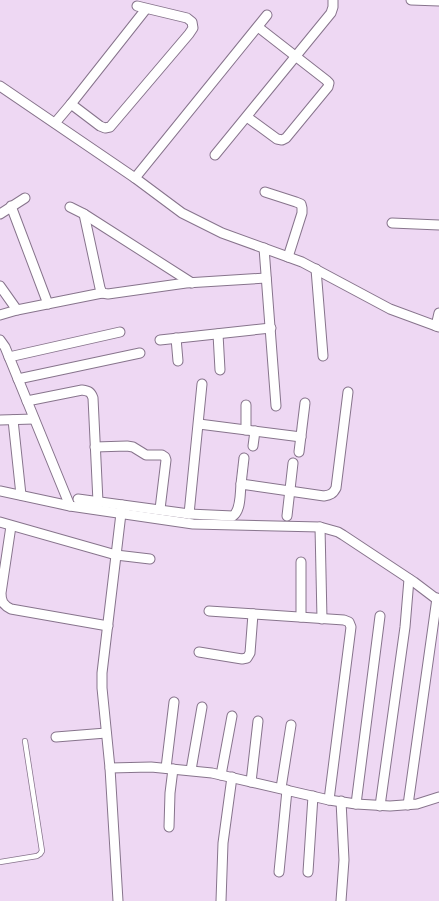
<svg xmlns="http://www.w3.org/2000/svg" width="439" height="901" viewBox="0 0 439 901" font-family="Manrope,sans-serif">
  <rect width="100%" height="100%" fill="#eed8f3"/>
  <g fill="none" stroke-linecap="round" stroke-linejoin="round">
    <defs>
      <polyline id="lane" points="0,862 37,856 40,854 42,851 25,741"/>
      <g id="street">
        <polyline points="411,0 439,1"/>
        <polyline points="0,86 135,178 182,213 222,233 302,262 390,309 439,327"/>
        <polyline points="71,104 146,9"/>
        <polyline points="247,117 277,139 282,140 286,138 328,87 329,83 326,80 258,27"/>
        <polyline points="55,123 71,104 100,126 105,128 110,127 189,34 193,28 192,22 187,18 137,6"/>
        <polyline points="215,155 331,13 333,7 333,0"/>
        <polyline points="135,178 267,15"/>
        <polyline points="265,192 296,202 301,204 302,208 302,213 288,257"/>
        <polyline points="11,206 48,304"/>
        <polyline points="70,207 84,214 192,283"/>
        <polyline points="0,214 25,198"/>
        <polyline points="84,214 100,288 102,293 108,294 186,283 266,278"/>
        <polyline points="392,223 439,225"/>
        <polyline points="264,248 276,406"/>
        <polyline points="316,269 323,356"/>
        <polyline points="0,286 17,310"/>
        <polyline points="0,315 17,310 102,293"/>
        <polyline points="436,326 439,313"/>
        <polyline points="218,334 220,370"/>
        <polyline points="176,338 178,361"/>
        <polyline points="0,340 5,347 70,506 193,524 320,527 338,532 343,535 414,582 439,601"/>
        <polyline points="160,340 271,328"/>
        <polyline points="9,357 120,332"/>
        <polyline points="18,379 140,353"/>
        <path d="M27,401L82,390C89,391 91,392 93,398L98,502"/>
        <polyline points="0,420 34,419"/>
        <polyline points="13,420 21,495"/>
        <polyline points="199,424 301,437"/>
        <polyline points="246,430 246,405"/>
        <polyline points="253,446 255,431"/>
        <polyline points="95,447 127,446 133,447 146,455 162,455 165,457 166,460 160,509"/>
        <polyline points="299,452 305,403"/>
        <polyline points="241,484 244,458"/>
        <polyline points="0,491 70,506"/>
        <polyline points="78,499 189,514 202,384"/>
        <path d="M189,514L233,516C241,510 240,494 241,484L324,496C330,495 333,494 336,488L348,392"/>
        <polyline points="287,516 293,463"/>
        <polyline points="0,522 116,555 150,559"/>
        <path d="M11,526L1,593C1,601 3,605 11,609L108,626"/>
        <polyline points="320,527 322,619"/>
        <polyline points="209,611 344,620 349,622 351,627 329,800"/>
        <polyline points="301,617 301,562"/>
        <polyline points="199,652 242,659 247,658 250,653 253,614"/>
        <polyline points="56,737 106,733"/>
        <polyline points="110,768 151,767 212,773 329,800 356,804 390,806 417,804 439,797"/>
        <polyline points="166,768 174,702"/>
        <polyline points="191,770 202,707"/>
        <polyline points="221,775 232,716"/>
        <polyline points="251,782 258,721"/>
        <polyline points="281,788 291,725"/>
        <polyline points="356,804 380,616"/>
        <polyline points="408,805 437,598"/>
        <polyline points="380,806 405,627 409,579"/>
        <polyline points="169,827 170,793 173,769"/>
        <polyline points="279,872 287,790"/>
        <polyline points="308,872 313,796"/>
        <polyline points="118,901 110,768 102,688 102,673 122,505"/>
        <polyline points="221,901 223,843 232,777"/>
        <polyline points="341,901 344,860 341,801"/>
      </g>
    </defs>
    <use href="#lane" stroke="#87748c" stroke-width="6"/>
    <use href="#street" stroke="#87748c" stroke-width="11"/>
    <use href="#lane" stroke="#fff" stroke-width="4.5"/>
    <use href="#street" stroke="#fff" stroke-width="9"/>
  </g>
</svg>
